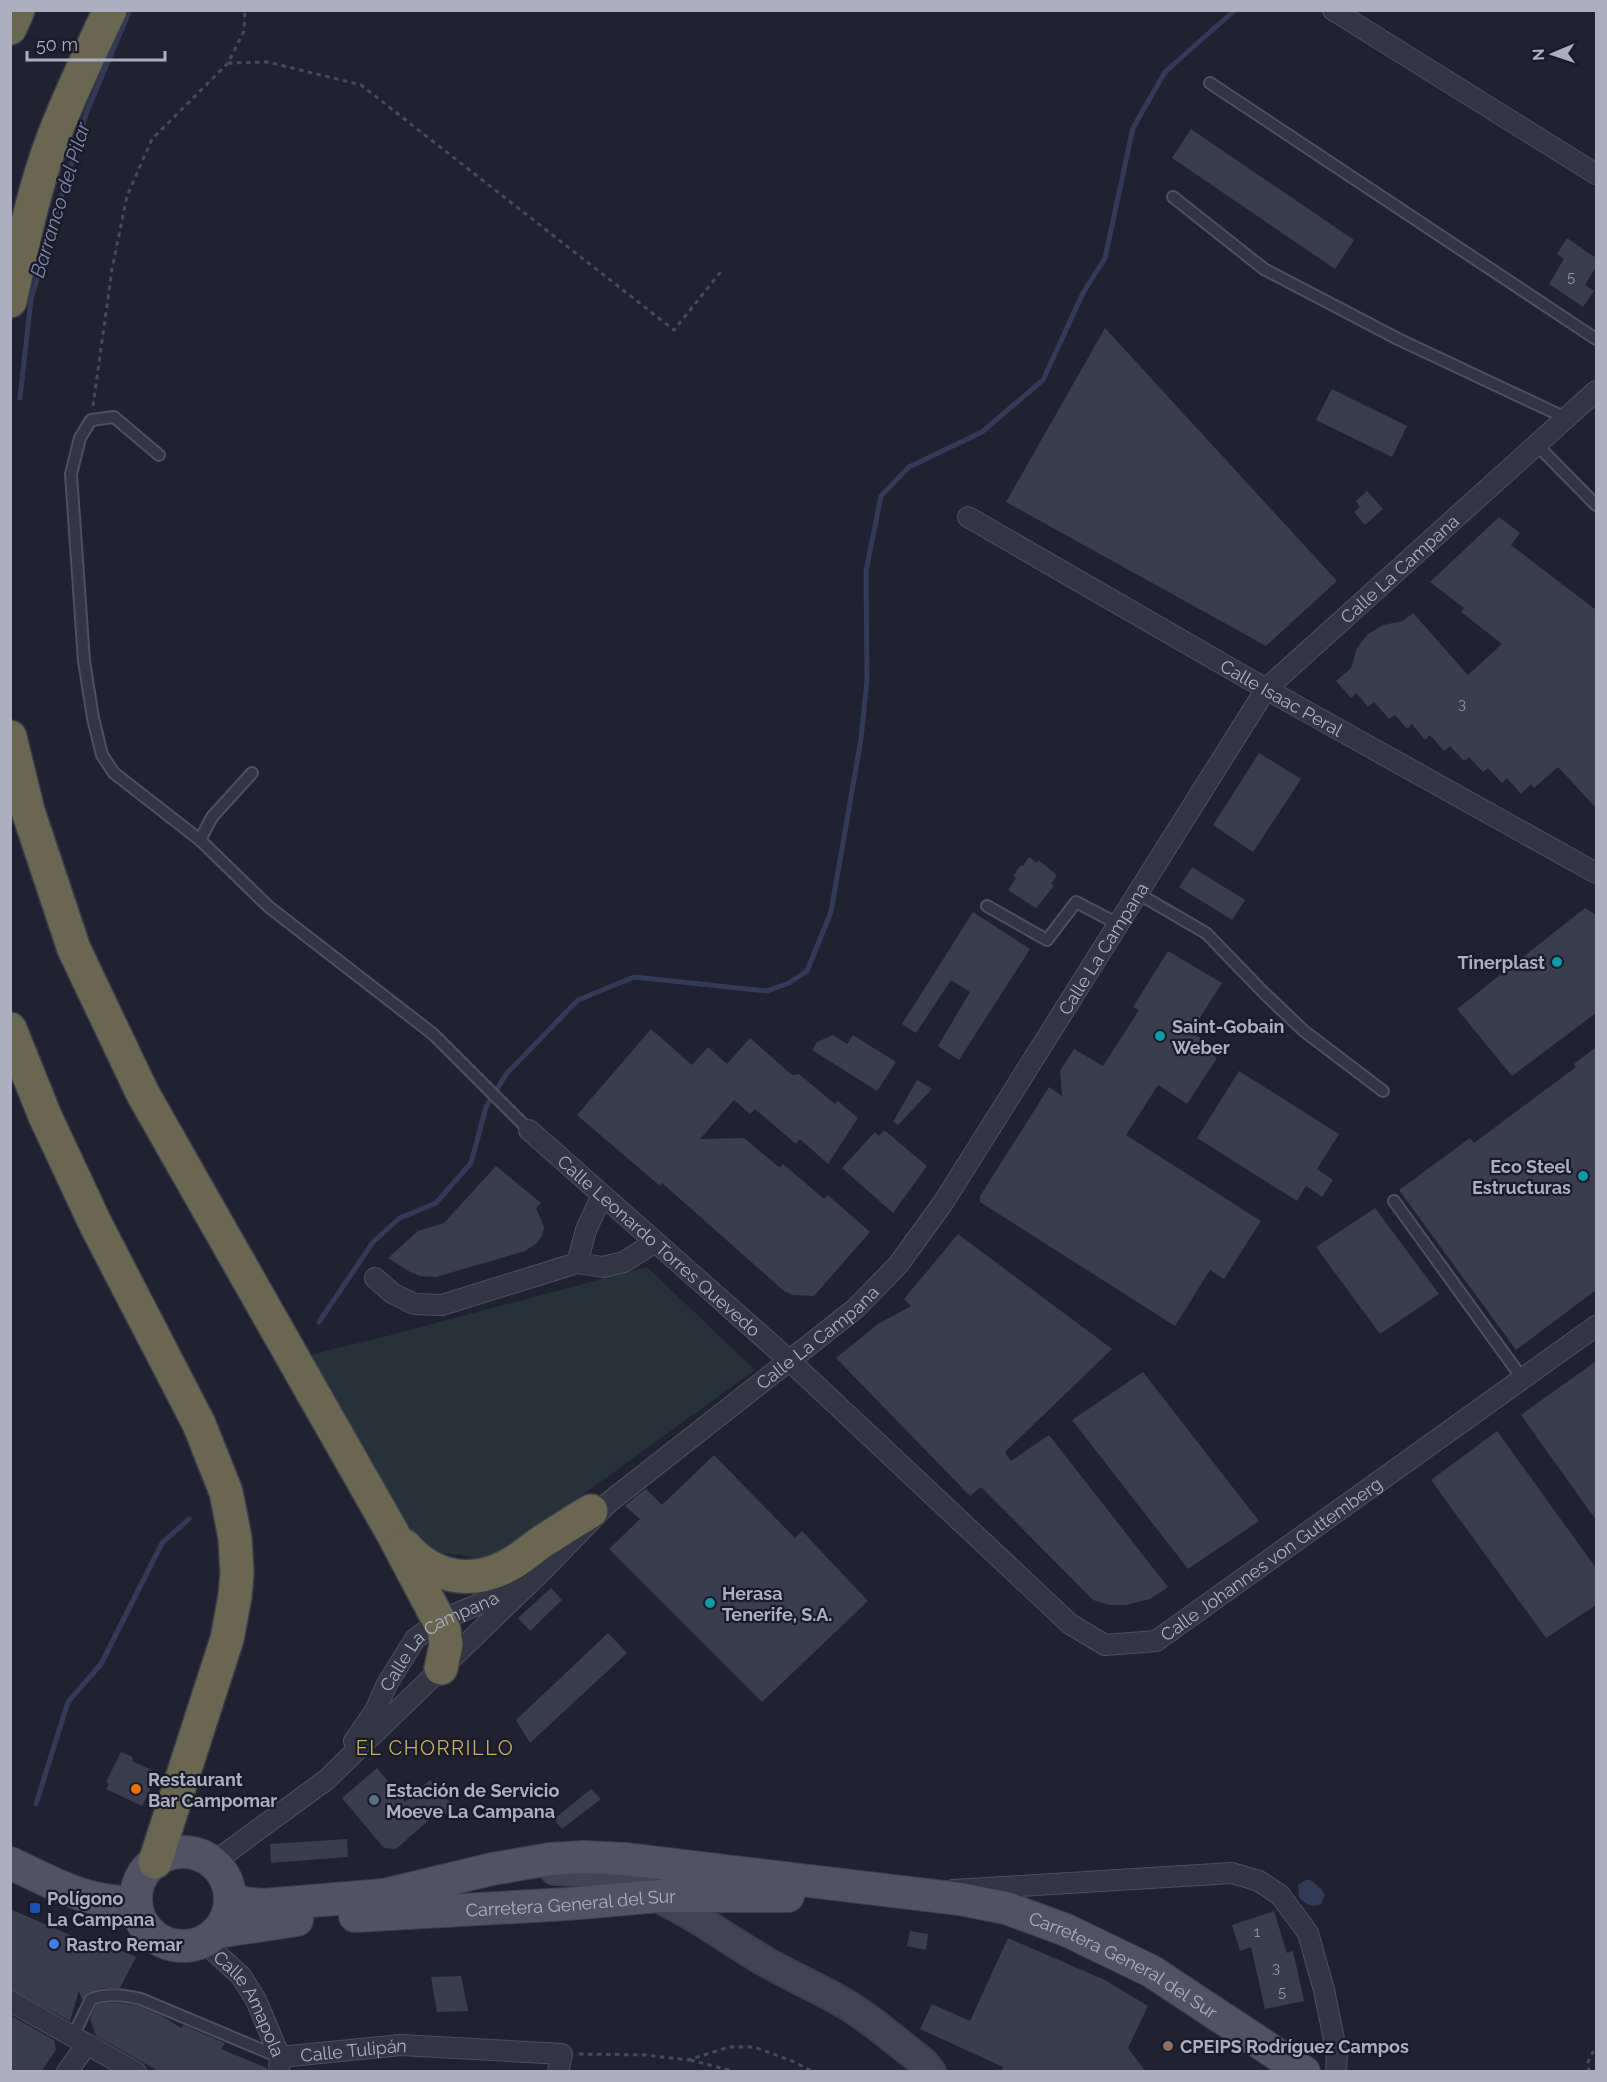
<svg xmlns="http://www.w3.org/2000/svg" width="1607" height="2082" viewBox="0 0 1607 2082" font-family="Raleway,sans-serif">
  <rect width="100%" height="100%" fill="#202232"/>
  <polygon fill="#263238" points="647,1267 755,1370 492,1560 431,1551 406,1530 309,1355 387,1336"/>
  <path fill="#353958" d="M1306,1880H1311L1321,1889L1325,1895L1321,1904C1313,1908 1304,1904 1299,1897L1298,1885Z"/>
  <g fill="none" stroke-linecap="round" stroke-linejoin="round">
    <g stroke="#353958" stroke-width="5">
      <polyline points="20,398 31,299 87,111 130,10"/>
      <polyline points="319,1322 373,1242 400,1218 436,1203 471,1163 486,1107 507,1073 578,1000 634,977 767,991 789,983 807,971 831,912 861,739 867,680 866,571 881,496 909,467 982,432 1043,380 1083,293 1105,258 1133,128 1165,72 1235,10"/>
      <polyline points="36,1804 68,1702 101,1664 162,1543 189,1519"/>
    </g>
  </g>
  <g fill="#3a3c50">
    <polygon points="1191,129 1354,240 1335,269 1172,158"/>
    <polygon points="1567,238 1596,258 1596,267 1585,285 1594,291 1583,307 1549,284 1564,259 1557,254"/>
    <polygon points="1105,328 1337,581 1266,646 1006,502"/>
    <polygon points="1332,389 1407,426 1392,457 1316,420"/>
    <polygon points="1367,491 1383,509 1365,525 1354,512 1360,507 1356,501"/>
    <polygon points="1499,517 1520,533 1511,545 1596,610 1596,808 1558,767 1534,788 1531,784 1521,794 1507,778 1502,783 1488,768 1483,772 1469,757 1464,761 1450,746 1444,751 1430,735 1425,740 1412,724 1407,729 1395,715 1389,719 1374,702 1368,707 1356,693 1351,698 1336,681 1351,668 1357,648 1368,634 1383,625 1403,621 1413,613 1468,675 1502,644 1461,612 1464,608 1430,582"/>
    <polygon points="1259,753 1301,779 1253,852 1213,825"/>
    <polygon points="1029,857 1037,863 1038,860 1057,875 1051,884 1054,886 1036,908 1008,890 1016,878 1013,876 1021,865 1023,866"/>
    <polygon points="1192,867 1245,900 1232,920 1179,887"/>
    <polygon points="1585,908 1596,915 1596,1013 1512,1076 1457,1009"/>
    <polygon points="973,912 1030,949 959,1060 938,1046 970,992 951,980 916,1033 902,1024"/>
    <polygon points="1168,951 1222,983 1191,1032 1204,1040 1200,1047 1217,1058 1187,1104 1158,1085 1126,1135 1261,1221 1224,1279 1210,1270 1175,1326 980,1202 980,1196 1049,1087 1062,1096 1060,1071 1074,1049 1103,1066 1139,1010 1133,1007"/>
    <polygon points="651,1029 692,1065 708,1047 727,1064 750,1038 792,1075 799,1074 835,1104 838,1101 858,1118 828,1164 800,1139 796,1144 755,1109 750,1114 734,1100 700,1139 744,1138 780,1168 783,1164 824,1199 828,1195 870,1232 814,1296 793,1295 784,1291 662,1183 660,1186 577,1115"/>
    <polygon points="833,1035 847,1044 853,1035 896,1062 877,1091 812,1050 817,1042"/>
    <polygon points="1596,1047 1596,1290 1516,1350 1399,1190 1470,1138 1474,1143 1576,1067 1574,1064"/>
    <polygon points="1239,1071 1339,1134 1317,1169 1333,1180 1322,1197 1306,1186 1297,1201 1197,1138"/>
    <polygon points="917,1080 932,1089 898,1125 893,1122"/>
    <polygon points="884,1130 927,1166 893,1213 842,1168 875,1132 879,1136"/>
    <polygon points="496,1166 541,1203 536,1208 544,1227 542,1236 537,1243 525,1251 436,1277 420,1276 410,1272 388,1258 418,1231 444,1223"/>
    <polygon points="1375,1208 1439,1294 1380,1334 1316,1247"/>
    <polygon points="958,1234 1112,1349 1005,1452 1011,1461 1049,1435 1168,1587 1150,1599 1126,1605 1109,1605 1093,1600 981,1487 970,1496 836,1358 878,1324 911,1306 904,1299"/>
    <polygon points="1596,1361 1596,1520 1521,1415"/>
    <polygon points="1143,1372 1259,1521 1188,1569 1072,1420"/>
    <polygon points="1497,1431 1596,1568 1596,1605 1546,1638 1431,1480"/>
    <polygon points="714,1455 795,1538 802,1531 868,1601 762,1702 609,1549 640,1519 625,1506 636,1496 646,1489 662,1505"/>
    <polygon points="551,1588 562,1600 530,1631 518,1618"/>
    <polygon points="608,1633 627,1653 530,1743 516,1720"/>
    <polygon points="121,1752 133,1757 132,1761 158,1773 142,1806 106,1789 109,1784 106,1782"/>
    <polygon points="377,1768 405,1802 430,1780 454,1807 442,1817 438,1812 396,1849 384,1848 342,1798"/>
    <polygon points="591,1789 601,1799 562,1829 554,1819"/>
    <polygon points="347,1839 348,1857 271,1863 270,1844"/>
    <polygon points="10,1909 100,1948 103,1942 136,1957 120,1988 103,1988 89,1992 82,2000 79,1991 70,2021 10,1989"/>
    <polygon points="1274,1911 1287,1953 1293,1951 1304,2001 1265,2009 1251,1947 1240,1951 1232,1925"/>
    <polygon points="910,1931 928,1934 926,1950 907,1946"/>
    <polygon points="1008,1938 1105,1980 1148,2006 1128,2048 1146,2072 1001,2072 1003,2067 920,2029 932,2004 970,2021"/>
    <polygon points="461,1976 468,2011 437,2012 431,1977"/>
    <polygon points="105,2003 121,2003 139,2006 162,2016 181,2028 183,2025 225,2043 221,2049 267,2068 267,2072 160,2072 96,2036 90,2019 96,2005"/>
    <polygon points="10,2015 54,2040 56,2050 41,2072 10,2072"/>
  </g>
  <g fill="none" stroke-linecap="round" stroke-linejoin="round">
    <defs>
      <g id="service">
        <polyline points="1210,83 1596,339"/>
        <polyline points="1173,197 1264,269 1398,339 1566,418"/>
        <polyline points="1537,445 1596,505"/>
        <polyline points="159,455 114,417 91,420 80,438 71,474 84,661 93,718 102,755 114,773 200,840 269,907 433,1034 529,1130"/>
        <polyline points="200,840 212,817 252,773"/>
        <polyline points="1137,893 1206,933 1265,994 1304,1031 1383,1091"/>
        <polyline points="987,906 1047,940 1076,902 1118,924"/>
        <polyline points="1394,1201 1522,1378"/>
        <path d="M73,2036L91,1999C108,1993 124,1995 141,1999L279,2057"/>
      </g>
      <g id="minor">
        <polyline points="1333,10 1596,174"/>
        <path id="s1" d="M968,517L1266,689L1596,873"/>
        <path id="s2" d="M529,1130L790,1361L1070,1624L1105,1645L1156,1641L1596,1326"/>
        <polyline points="577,1263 586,1230 602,1195"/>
        <polyline points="375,1278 392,1293 414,1304 442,1305 577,1263 603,1267 624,1262 655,1242"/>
        <path id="s3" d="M354,1741L375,1711L387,1684L415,1639L439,1621L491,1599L526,1571"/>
        <path id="s4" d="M214,1862L326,1780L543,1570L608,1503L855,1309L898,1265L943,1203L1266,689L1596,391"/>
        <polyline points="953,1890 1232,1873 1259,1881 1280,1895 1308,1933 1324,1990 1337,2054 1336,2072"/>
        <path id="s5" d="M204,1942L241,1976L256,2000L280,2057L279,2072"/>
        <polyline points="10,2001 136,2072"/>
        <path id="s6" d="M280,2057L401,2045L562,2054L558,2072"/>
        <polyline points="67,2072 87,2044"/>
      </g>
      <path id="secondary" d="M555,1870C638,1871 697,1921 766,1962C792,1977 821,1989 847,2005C874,2021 899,2044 924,2063L931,2072"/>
      <g id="primary">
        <circle cx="183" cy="1899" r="47"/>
        <path d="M10,1863C53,1883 87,1904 135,1902"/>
        <path id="s7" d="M231,1899L244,1903L263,1905L384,1895L492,1869L550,1859L584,1857L625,1859L960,1899L1006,1908L1066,1930L1151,1971L1304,2072"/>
        <path id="s8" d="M355,1916L568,1904L659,1896H788"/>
        <polyline points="217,1932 297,1920"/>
      </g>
      <g id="motorway">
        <polyline points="10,28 18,10"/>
        <path d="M10,301C22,248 33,192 52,141C69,96 89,54 110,10"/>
        <polyline points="10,737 28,811 74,949 143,1094 392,1532 444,1630 446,1645 441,1668"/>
        <polyline points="10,1029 45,1116 95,1223 199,1424 226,1492 235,1538 237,1573 235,1596 227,1639 155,1862"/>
        <path d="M405,1546C432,1577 468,1585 505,1567C518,1561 529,1551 540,1543C557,1532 574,1521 591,1511"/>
      </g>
    </defs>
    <use href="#service" stroke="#4e4f5f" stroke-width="14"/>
    <use href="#minor" stroke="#4e4f5f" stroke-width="22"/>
    <use href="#secondary" stroke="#3d3e4d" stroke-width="32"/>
    <use href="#primary" stroke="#3d3e4d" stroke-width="34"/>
    <use href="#motorway" stroke="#3b3c4b" stroke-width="36"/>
    <g stroke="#444d55" stroke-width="3" stroke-dasharray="4.5 4.5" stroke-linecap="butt">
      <polyline points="228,63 268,62 361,85 674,330 723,269"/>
      <polyline points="93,406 112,269 127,196 152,139 228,63 244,31 245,10"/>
      <polyline points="579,2054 646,2055 688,2060 729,2047 754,2047 792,2061 814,2072"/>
      <polyline points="690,2060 737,2072"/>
      <polyline points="1589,2072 1588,2062 1596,2046"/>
    </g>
    <use href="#service" stroke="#333543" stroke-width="10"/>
    <use href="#minor" stroke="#333543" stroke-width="20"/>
    <use href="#secondary" stroke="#424356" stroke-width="28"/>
    <use href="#primary" stroke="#515364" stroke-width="32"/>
    <use href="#motorway" stroke="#696751" stroke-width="33"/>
  </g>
  <g fill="#0f9aa8" stroke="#191b28" stroke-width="2">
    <circle cx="1557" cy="962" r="6"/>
    <circle cx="1160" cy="1036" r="6"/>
    <circle cx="1583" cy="1176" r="6"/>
    <circle cx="710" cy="1603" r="6"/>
  </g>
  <circle fill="#e8710a" stroke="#191b28" stroke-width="2" cx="136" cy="1789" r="6"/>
  <circle fill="#5c6f8a" stroke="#191b28" stroke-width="2" cx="374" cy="1800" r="6"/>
  <rect fill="#1a4fb4" stroke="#191b28" stroke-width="2" x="29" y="1902" width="12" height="12" rx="3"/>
  <circle fill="#3f7fe0" stroke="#191b28" stroke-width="2" cx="54" cy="1944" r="6"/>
  <circle fill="#8d6e63" stroke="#191b28" stroke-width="2" cx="1168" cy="2046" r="6"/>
  <g text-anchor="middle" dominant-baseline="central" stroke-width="4.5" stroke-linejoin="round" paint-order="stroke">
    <g font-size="15" fill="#9092a5">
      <text x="1571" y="277">5</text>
      <text x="1462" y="704">3</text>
      <text x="1257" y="1932">1</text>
      <text x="1276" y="1968">3</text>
      <text x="1282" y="1992">5</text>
    </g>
    <g font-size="18" fill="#adafc1" stroke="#191b28">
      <text stroke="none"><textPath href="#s4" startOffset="1773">Calle La Campana</textPath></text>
      <text stroke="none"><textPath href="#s1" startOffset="362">Calle Isaac Peral</textPath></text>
      <text stroke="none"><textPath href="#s4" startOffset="1287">Calle La Campana</textPath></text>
      <text stroke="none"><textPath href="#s2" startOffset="174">Calle Leonardo Torres Quevedo</textPath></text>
      <text stroke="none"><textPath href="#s4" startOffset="801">Calle La Campana</textPath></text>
      <text stroke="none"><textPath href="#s2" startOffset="966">Calle Johannes von Guttemberg</textPath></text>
      <text stroke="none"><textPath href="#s3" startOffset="136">Calle La Campana</textPath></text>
      <text stroke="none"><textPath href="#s8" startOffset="216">Carretera General del Sur</textPath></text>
      <text stroke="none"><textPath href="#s7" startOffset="914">Carretera General del Sur</textPath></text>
      <text stroke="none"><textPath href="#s5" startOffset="78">Calle Amapola</textPath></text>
      <text stroke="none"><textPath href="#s6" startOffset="74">Calle Tulipán</textPath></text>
    </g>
    <g font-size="18" font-weight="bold" fill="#adafc1" stroke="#191b28" text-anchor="start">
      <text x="1545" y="962" text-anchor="end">Tinerplast</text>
      <text x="1172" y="1026">Saint-Gobain<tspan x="1172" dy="21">Weber</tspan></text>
      <text x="1571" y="1166" text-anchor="end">Eco Steel<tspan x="1571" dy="21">Estructuras</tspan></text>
      <text x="722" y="1593">Herasa<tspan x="722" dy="21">Tenerife, S.A.</tspan></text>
      <text x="148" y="1779">Restaurant<tspan x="148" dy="21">Bar Campomar</tspan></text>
      <text x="386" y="1790">Estación de Servicio<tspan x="386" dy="21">Moeve La Campana</tspan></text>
      <text x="47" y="1898">Polígono<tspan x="47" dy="21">La Campana</tspan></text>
      <text x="66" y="1944">Rastro Remar</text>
      <text x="1180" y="2046">CPEIPS Rodríguez Campos</text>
    </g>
    <g font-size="20" font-style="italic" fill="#8085ac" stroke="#191b28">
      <text transform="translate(60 200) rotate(-73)">Barranco del Pilar</text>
    </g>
    <g font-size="20" letter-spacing="1.5" fill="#c7ae62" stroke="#191b28">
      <text x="435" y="1748">EL CHORRILLO</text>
    </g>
  </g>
  <rect width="1607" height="2082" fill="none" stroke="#adafc1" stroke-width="24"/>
  <g transform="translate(1553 54) rotate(268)" stroke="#191b28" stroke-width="4.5" paint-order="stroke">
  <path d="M0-4.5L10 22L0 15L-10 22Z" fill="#adafc1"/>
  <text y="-9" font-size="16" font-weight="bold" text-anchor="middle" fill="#adafc1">N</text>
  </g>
  <path d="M27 51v9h138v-9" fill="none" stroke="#adafc1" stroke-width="3"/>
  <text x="36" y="51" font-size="18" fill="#adafc1" stroke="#191b28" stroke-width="4.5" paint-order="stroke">50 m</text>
</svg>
